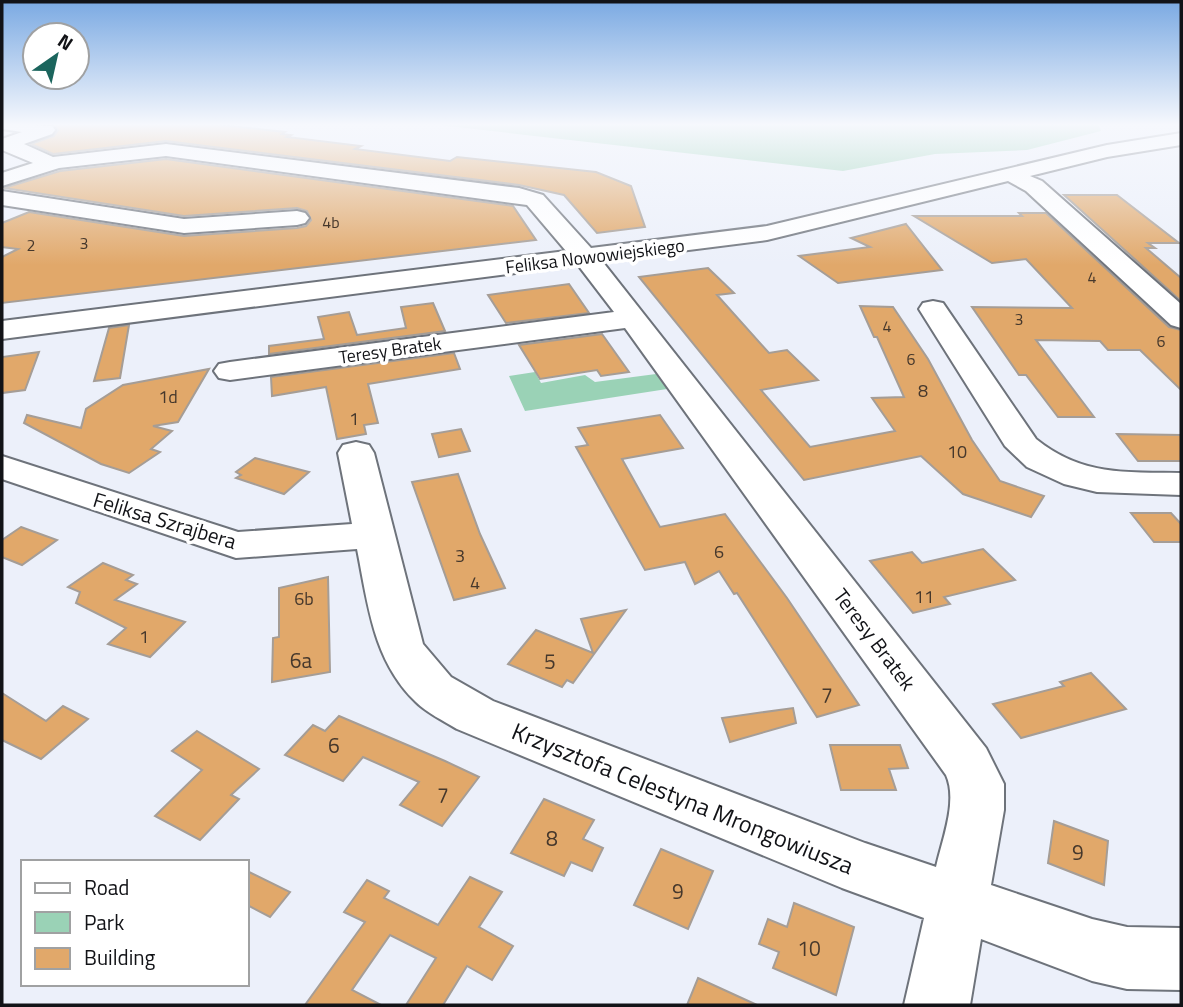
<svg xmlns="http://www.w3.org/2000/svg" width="1183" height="1007" viewBox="0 0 1183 1007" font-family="'Titillium Web',sans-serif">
  <rect width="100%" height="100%" fill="#ecf0fa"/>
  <g fill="#9ad2b6">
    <polygon points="430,124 1098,124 1101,131 1027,150 935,154 843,171"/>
    <polygon points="535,372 541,383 585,375 595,382 656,374 667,389 525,411 509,376"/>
  </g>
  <g fill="#e1a86a" stroke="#a59d96" stroke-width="2">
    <polygon points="53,124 212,124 285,132 282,134 291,135 287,137 361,146 355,149 450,161 457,157 596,172 631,186 645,227 597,233 564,195 519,185 166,141 53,154 31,144 54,136 58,130"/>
    <polygon points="166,159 513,206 536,240 2,303 2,257 18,249 2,247 2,223 29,212 184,236 297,228 306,226 311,220 307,211 297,208 184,216 4,188 60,171"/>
    <polygon points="1064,195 1117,195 1179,243 1148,243 1155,248 1146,248 1181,278 1181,301"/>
    <polygon points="1019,213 1046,213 1169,327 1181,330 1181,390 1140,350 1108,350 1100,341 1036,340 1094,417 1058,417 1026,375 1019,375 972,307 1072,308 1026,259 992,263 914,216 1022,216"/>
    <polygon points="906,224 942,270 838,283 799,256 870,247 851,238"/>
    <polygon points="708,268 734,293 717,295 769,353 787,350 818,380 761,390 810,447 895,431 872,398 904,397 877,337 874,337 860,306 893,307 928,359 972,440 1000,481 1044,496 1031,517 963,494 921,456 804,480 639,277"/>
    <polygon points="569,284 589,313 506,323 488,295"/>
    <polygon points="433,303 445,331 269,354 269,346 324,339 318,317 349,312 357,335 406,328 401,307"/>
    <polygon points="129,325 120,378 94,381 109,328"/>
    <polygon points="602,334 629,372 601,376 597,370 540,379 519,345"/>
    <polygon points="39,352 25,390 2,393 2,357"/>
    <polygon points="454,353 460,369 368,384 378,423 364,425 366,434 337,439 326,387 272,396 271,377"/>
    <polygon points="209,369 178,422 153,426 172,431 151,449 160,452 129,473 101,464 24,423 27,415 81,428 86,409 123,385"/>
    <polygon points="660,415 683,448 622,459 660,527 725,514 787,598 859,705 817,717 737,593 734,594 719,571 695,584 685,562 645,570 576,447 588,445 578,428"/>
    <polygon points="461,429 470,451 439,457 432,434"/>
    <polygon points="1117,434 1181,435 1181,461 1138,461"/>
    <polygon points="255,458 309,472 284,494 236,478 241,475 236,472"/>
    <polygon points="458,474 480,534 505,588 454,600 412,482"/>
    <polygon points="1131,513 1171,513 1181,524 1181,542 1154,542"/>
    <polygon points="21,527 57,540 22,565 2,557 2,540"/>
    <polygon points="983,549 1015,580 944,597 950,604 913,613 870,561 912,552 922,563"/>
    <polygon points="103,563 133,575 126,580 137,584 115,600 185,622 150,657 108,644 126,628 76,603 80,592 68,587"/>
    <polygon points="328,577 330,672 272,682 273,638 279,637 279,588"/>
    <polygon points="626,610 573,683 567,680 562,687 508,664 536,630 593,653 581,619"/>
    <polygon points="1091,673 1126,709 1021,738 993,704 1064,686 1060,682"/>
    <polygon points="2,693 46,721 63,706 88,719 41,759 2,740"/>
    <polygon points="793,708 796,723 730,742 722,718"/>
    <polygon points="339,716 445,761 479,777 442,826 400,805 419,782 363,757 343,781 285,755 313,725 325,731"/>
    <polygon points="197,731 259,769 231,795 239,799 200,840 155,816 202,770 172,751"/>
    <polygon points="830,745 900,745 908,768 889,769 896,790 841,790"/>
    <polygon points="544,799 594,820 583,839 603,848 592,871 571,862 564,876 511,853"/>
    <polygon points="1054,821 1108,841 1104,885 1048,863"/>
    <polygon points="661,849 713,871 688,929 634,905"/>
    <polygon points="247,871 290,892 270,917 247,905"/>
    <polygon points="470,877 502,892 479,927 513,946 492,980 467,966 443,1005 406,1005 436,958 390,935 352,990 381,1005 305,1005 365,922 344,912 367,880 389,891 384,898 438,925"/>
    <polygon points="794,903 854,927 836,995 773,968 779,952 759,944 768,919 787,927"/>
    <polygon points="698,978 757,1005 687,1005"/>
  </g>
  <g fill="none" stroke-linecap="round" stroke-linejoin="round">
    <defs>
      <g id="minor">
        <path d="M2,124L52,126L55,130L52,134L24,144L53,157L166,144L519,188L543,195L591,248L767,226L1107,145L1181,133V145L1107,157L1030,176L1042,181L1181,304V328L1171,325L1026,191L1008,181L767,240L602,261L986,748L1004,784V810L991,885L1092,919L1127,927L1181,928V990L1127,989L1092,981L981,939L970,1005H904L924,918L842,888L457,729C444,721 427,713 416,702C373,661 368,604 357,549L236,558L2,479V456L238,532L352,524L338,453L343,445L356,442L369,445L374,453L423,644L451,677L493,701L865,843L936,867C942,840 958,801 946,775L625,328L230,380L219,378L214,371L219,364L230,362L614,312L578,265L2,339V321L566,251L527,205L166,156L59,168L2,186V173L33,163L2,150V139L22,132L2,129Z"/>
        <polygon points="2,191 184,219 297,211 305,213 309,218 305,223 297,225 184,233 2,205"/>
        <path d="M933,301L943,303L1036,439C1082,476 1124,472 1181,473V495L1097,492L1064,484L1027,467L1005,446L919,309L923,303Z"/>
      </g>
    </defs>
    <use href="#minor" stroke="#6e737b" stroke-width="4"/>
    <use href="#minor" fill="#fff" fill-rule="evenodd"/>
  </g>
  <linearGradient id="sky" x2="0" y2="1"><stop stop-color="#7aa9e2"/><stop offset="0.47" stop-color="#f6f8fd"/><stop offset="1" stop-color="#f6f8fd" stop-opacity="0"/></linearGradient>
  <rect width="1183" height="265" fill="url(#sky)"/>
  <g text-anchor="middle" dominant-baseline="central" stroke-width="7" stroke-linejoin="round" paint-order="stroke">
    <g font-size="16" fill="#46382c">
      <text x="331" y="222">4b</text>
      <text x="84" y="243">3</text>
      <text x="31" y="245">2</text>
      <text x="1092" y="277">4</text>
      <text x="1019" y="319">3</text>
      <text x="887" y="326">4</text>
      <text x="1161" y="341">6</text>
      <text x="911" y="359">6</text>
    </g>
    <g font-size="18" fill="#121317" stroke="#fff">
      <text transform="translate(595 256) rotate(-7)">Feliksa Nowowiejskiego</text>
      <text transform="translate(390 350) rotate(-8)">Teresy Bratek</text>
    </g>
    <g font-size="18" fill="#46382c">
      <text x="923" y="390">8</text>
      <text x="168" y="396">1d</text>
      <text x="354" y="418">1</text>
      <text x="957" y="451">10</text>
      <text x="719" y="551">6</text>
      <text x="460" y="555">3</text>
      <text x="475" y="582">4</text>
      <text x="924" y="596">11</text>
      <text x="304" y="598">6b</text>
      <text x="144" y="636">1</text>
    </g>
    <g font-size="21" fill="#121317" stroke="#fff">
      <text transform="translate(165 520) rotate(17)">Feliksa Szrajbera</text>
      <text transform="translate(875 639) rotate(53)">Teresy Bratek</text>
    </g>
    <g font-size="21" fill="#46382c">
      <text x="301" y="660">6a</text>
      <text x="550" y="661">5</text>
      <text x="827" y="695">7</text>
      <text x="334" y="745">6</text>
      <text x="443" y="795">7</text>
      <text x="552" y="838">8</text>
      <text x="1078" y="852">9</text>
      <text x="678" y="891">9</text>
      <text x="809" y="948">10</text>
    </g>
    <g font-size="24" fill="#121317" stroke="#fff">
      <text transform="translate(683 798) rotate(22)">Krzysztofa Celestyna Mrongowiusza</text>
    </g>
  </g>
  <rect width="1183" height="1007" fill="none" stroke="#121317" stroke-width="7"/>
  <rect x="21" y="860" width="228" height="126" fill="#ffffff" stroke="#a0a1a2" stroke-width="2"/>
  <rect x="35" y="883" width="35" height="10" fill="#ffffff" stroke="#a0a1a2" stroke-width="2"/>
  <text x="84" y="895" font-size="21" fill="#121317">Road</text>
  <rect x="35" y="912" width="35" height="21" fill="#9ad2b6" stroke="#a0a1a2" stroke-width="2"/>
  <text x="84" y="930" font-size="21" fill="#121317">Park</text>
  <rect x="35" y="948" width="35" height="21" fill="#e1a86a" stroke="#a0a1a2" stroke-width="2"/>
  <text x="84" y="965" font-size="21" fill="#121317">Building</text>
  <g transform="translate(56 56) rotate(34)"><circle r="33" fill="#ffffff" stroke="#a0a1a2" stroke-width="2"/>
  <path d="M0-5L12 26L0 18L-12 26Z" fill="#1b655d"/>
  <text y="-10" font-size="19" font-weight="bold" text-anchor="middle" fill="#121317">N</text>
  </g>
</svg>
